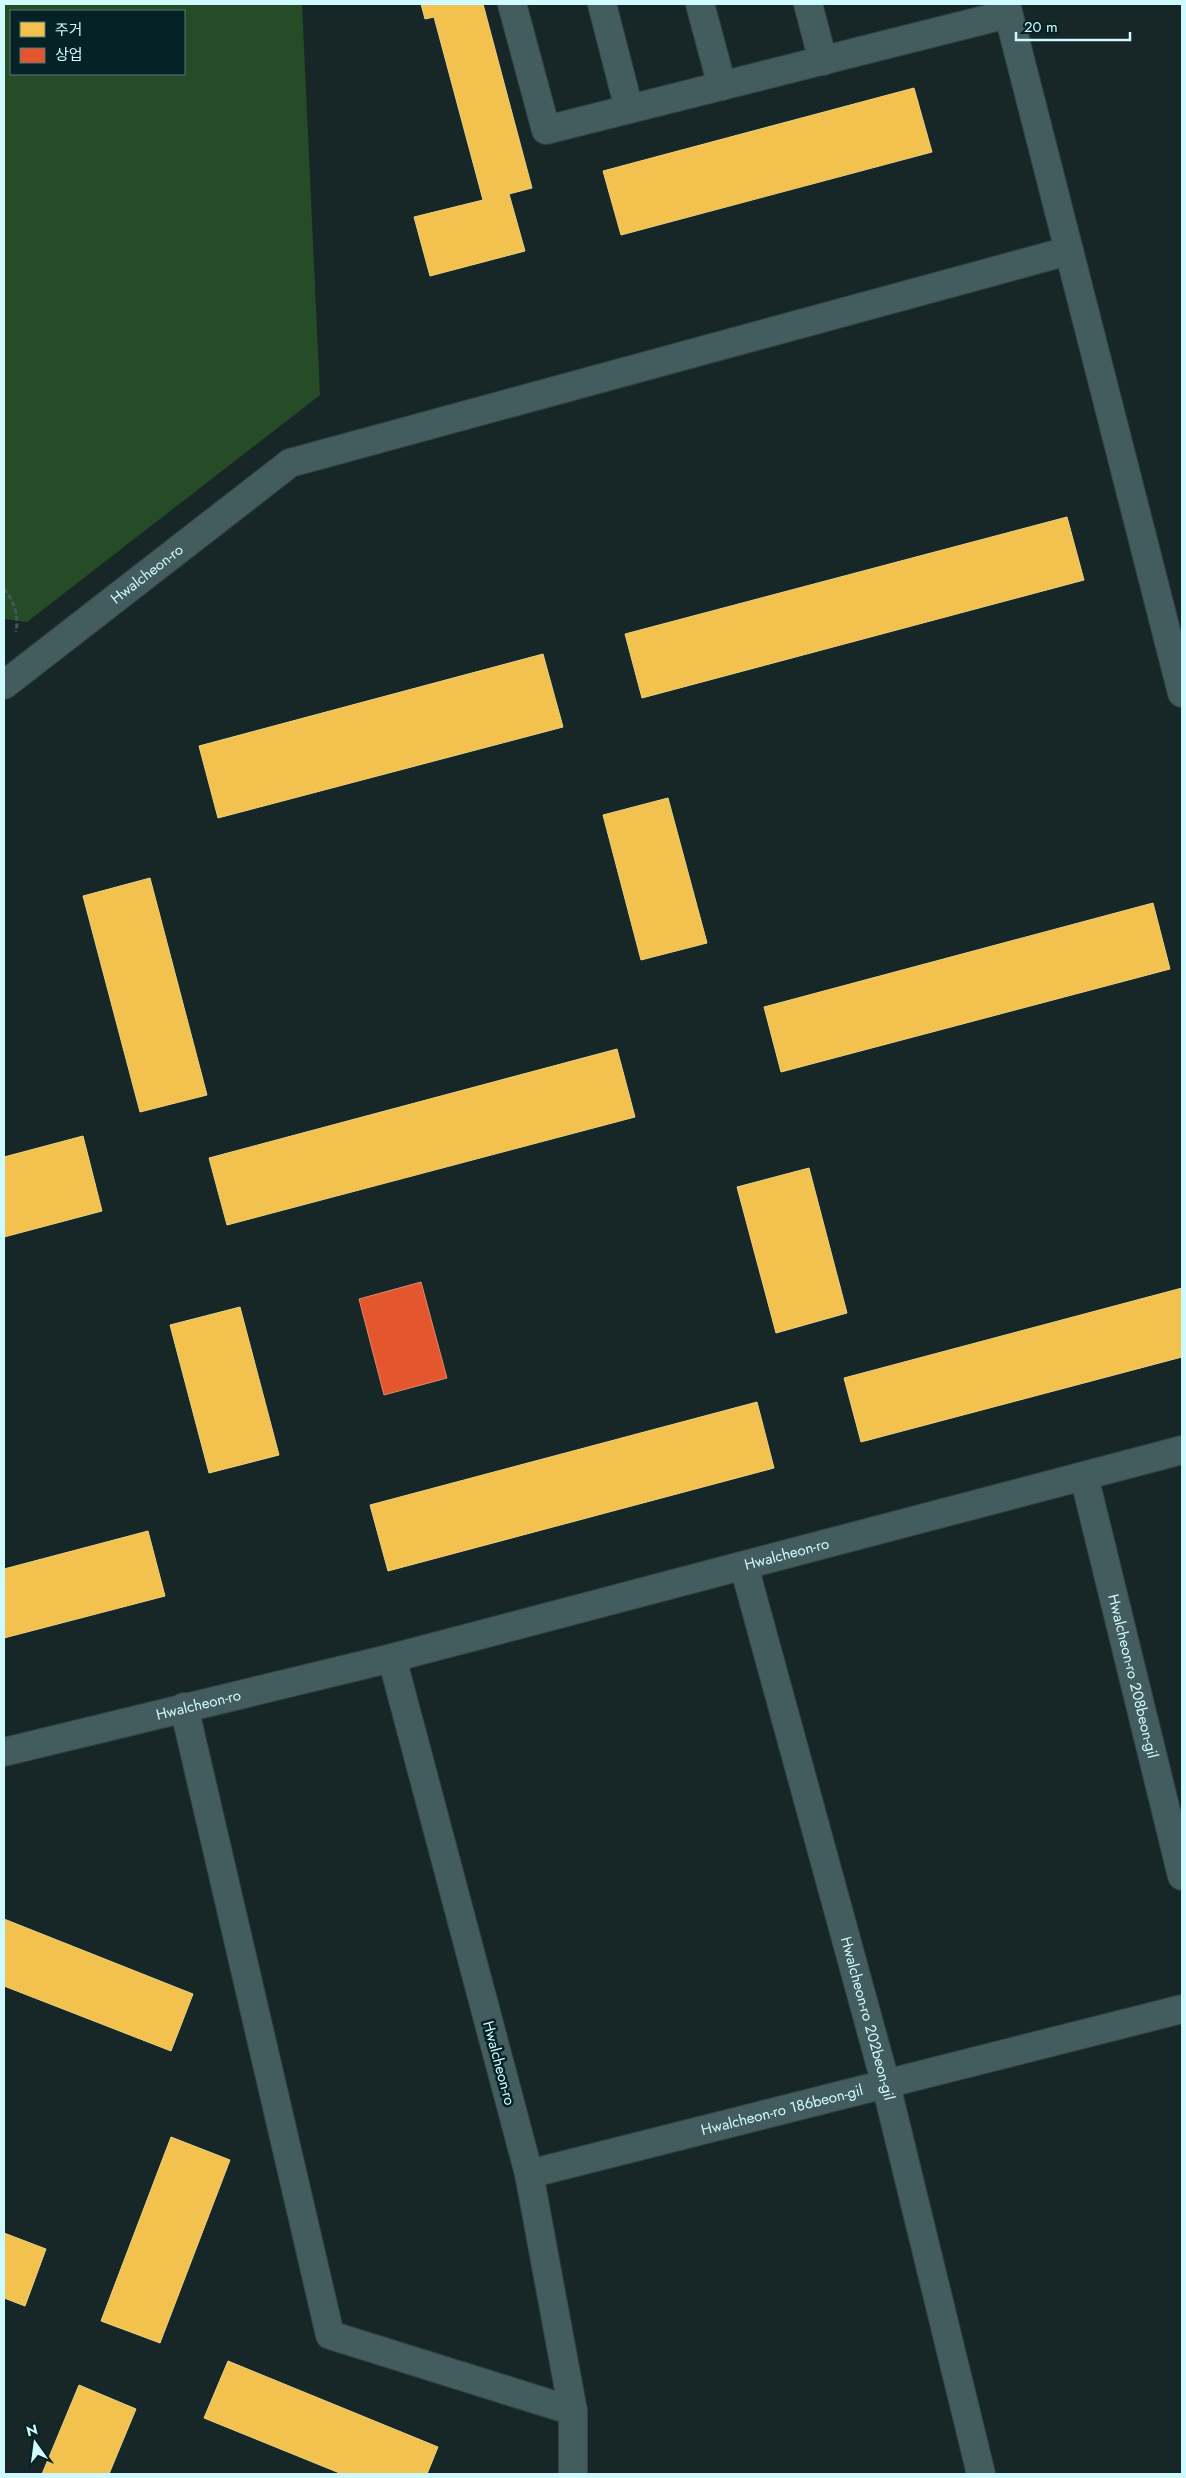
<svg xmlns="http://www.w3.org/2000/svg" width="1186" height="2478" viewBox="0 0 1186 2478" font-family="Jost,'Noto Sans KR',sans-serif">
  <rect width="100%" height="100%" fill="#172728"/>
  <path fill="#264b27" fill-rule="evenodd" d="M4,4H302L320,395L27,622L4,619ZM11,11H184V74H11Z"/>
  <g fill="#f2c14e" stroke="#e8d283">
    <polygon points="421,4 474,4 474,6 483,4 532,188 509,194 525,251 430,276 414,217 483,200 434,17 425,19"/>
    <polygon points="914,88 932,152 621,235 603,171"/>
    <polygon points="1067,517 1084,580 642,698 625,634"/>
    <polygon points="543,654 563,727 218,818 199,746"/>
    <polygon points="668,798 707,943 641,960 603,815"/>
    <polygon points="150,878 207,1095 140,1112 83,896"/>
    <polygon points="1153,903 1170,969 781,1072 764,1007"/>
    <polygon points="617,1049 635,1117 227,1225 209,1158"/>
    <polygon points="83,1136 102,1211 4,1237 4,1157"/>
    <polygon points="809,1168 847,1313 776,1333 737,1187"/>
    <polygon points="1182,1288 1182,1357 861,1442 844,1378"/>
    <polygon points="240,1307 279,1455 209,1473 170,1325"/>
    <polygon points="757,1402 774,1468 388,1571 370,1505"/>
    <polygon points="148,1531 165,1596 4,1638 4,1569"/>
    <polygon points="4,1919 193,1994 171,2051 4,1986"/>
    <polygon points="171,2137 230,2160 160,2343 101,2321"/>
    <polygon points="4,2233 46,2249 25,2306 4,2298"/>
    <polygon points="228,2361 438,2447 427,2474 342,2474 204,2418"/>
    <polygon points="79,2385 136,2409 109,2474 42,2474"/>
  </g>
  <polygon fill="#e4572e" stroke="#de886c" points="421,1282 447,1378 384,1395 359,1299"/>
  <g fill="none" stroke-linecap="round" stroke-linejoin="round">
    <defs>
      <g id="minor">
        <polyline points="512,4 546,130 1008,14"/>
        <polyline points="602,4 629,109"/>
        <polyline points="700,4 722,86"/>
        <polyline points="808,4 823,61"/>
        <polyline points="1006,4 1182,693"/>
        <path id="s1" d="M4,685L290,463L1068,251"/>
        <path id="s2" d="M1084,1476L1182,1876"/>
        <path id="s3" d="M744,1566L886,2085L981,2474"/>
        <polyline points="184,1707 330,2335 573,2411"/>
        <path id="s4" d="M4,1752L392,1658"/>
        <path id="s5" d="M529,2174L1182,2009"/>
        <path id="s6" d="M573,2474V2411L529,2174L392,1658L1182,1450"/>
      </g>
    </defs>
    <use href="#minor" stroke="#324244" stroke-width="30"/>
    <path stroke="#435759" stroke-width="3" stroke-dasharray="5 2.5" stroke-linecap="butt" d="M4,589C14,600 19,617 16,632"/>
    <use href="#minor" stroke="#435c5e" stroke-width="28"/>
  </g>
  <g text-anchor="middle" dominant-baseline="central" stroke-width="5" stroke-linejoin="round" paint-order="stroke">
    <g font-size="15" fill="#cffafe" stroke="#052326">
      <text stroke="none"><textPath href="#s1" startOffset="181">Hwalcheon-ro</textPath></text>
      <text stroke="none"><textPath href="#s6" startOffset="1246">Hwalcheon-ro</textPath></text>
      <text stroke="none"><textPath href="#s2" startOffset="206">Hwalcheon-ro 208beon-gil</textPath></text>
      <text stroke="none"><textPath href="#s4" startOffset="200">Hwalcheon-ro</textPath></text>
      <text stroke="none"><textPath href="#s3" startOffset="469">Hwalcheon-ro 202beon-gil</textPath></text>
      <text transform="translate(499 2063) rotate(75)">Hwalcheon-ro</text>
      <text stroke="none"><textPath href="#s5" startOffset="261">Hwalcheon-ro 186beon-gil</textPath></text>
    </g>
  </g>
  <rect width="1186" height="2478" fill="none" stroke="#cffafe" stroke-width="10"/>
  <rect x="10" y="10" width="175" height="65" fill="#052326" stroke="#56797c"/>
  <rect x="20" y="22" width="25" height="15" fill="#f2c14e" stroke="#56797c"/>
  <text x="55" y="35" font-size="15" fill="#cffafe">주거</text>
  <rect x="20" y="48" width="25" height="15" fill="#e4572e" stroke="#56797c"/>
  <text x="55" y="60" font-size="15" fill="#cffafe">상업</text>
  <g transform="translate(35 2443) rotate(346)" stroke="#052326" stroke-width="4" paint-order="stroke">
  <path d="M0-4L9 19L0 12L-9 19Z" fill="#cffafe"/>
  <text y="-8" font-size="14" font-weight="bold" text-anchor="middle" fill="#cffafe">N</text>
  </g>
  <path d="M1016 32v8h114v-8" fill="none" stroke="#cffafe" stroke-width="2.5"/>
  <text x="1024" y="32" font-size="15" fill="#cffafe" stroke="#052326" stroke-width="4" paint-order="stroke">20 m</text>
</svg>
